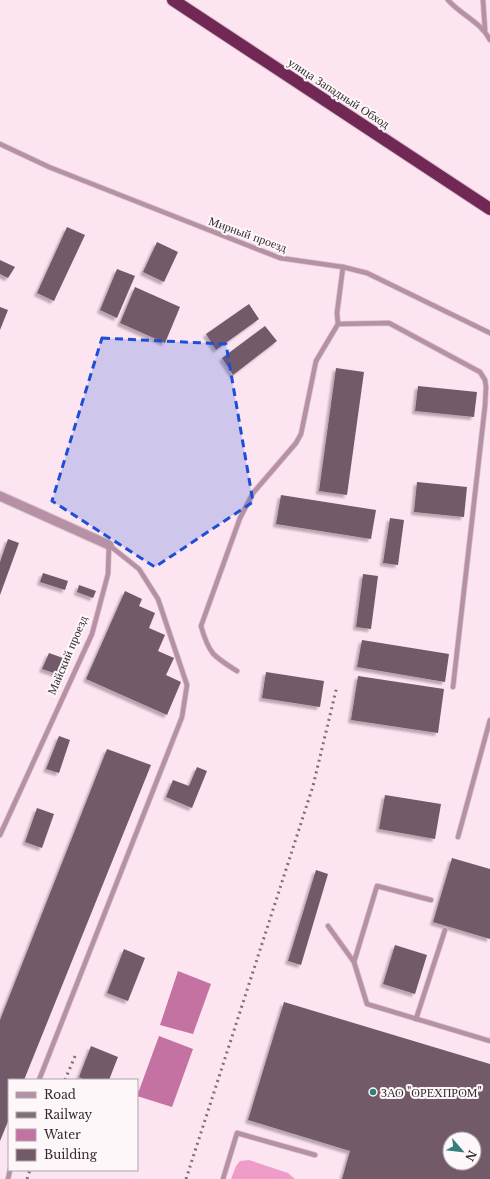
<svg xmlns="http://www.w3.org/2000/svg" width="490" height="1179" viewBox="0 0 490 1179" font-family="'Libre Baskerville',serif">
  <defs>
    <filter id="shadow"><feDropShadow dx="-3" dy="3" stdDeviation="1" flood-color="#0004"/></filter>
  </defs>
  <rect width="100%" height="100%" fill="#fce4f0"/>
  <polygon fill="#ee9cca" points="249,1160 288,1173 295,1179 231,1179 236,1166 240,1161"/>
  <g fill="#c372a1">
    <polygon points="178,971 211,984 193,1034 160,1025"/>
    <polygon points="159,1036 193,1049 172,1107 137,1096"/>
  </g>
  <g fill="#735a67" fill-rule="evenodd" filter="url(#shadow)">
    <polygon points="67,227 85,235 54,301 37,293"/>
    <polygon points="157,242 178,252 164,282 143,272"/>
    <polygon points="0,260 15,267 8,278 0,274"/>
    <polygon points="117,269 135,276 117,318 100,310"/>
    <polygon points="135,287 180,307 165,343 120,323"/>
    <polygon points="249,304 259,319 216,350 206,334"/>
    <polygon points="0,307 8,310 0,330"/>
    <polygon points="265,326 277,341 233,375 222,358"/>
    <polygon points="336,368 364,372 347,495 319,491"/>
    <polygon points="418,386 477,392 474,417 415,411"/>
    <polygon points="417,482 467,487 464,517 414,512"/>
    <polygon points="281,495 376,510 371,539 276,524"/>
    <polygon points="390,518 404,520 398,565 383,563"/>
    <polygon points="8,539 19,543 0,595 0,562"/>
    <polygon points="43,573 68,581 65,590 40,582"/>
    <polygon points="363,574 378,576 371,629 356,627"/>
    <polygon points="79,585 96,591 93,598 77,592"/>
    <polygon points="125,591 142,599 139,606 155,613 149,628 165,635 158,651 174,658 166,675 181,682 167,715 86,679"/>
    <polygon points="362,640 449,654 445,682 357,667"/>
    <polygon points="49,653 63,658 57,674 42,669"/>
    <polygon points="266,672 324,681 320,707 262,698"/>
    <polygon points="358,676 444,689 438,733 351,720"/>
    <polygon points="59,736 70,740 59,773 46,769"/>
    <polygon points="107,749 151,765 24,1080 9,1080 9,1119 0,1141 0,1020"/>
    <polygon points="197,767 207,771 192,808 166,797 173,780 189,786"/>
    <polygon points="385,795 441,804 435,839 379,829"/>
    <polygon points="37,808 54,814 42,848 25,842"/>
    <polygon points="452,858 490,869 490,939 433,922"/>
    <polygon points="316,870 328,874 301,965 288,961"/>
    <polygon points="395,945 427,955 415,994 383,984"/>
    <polygon points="124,949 145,958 128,1001 107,993"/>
    <path d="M284,1002L490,1064V1179H342L350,1151L248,1120ZM450,1139H474V1163H450Z"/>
    <polygon points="91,1046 118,1057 109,1080 85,1080 79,1077"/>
  </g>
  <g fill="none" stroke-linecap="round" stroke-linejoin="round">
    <defs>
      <g id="lane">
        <path d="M448,0C461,15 481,22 490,40"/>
        <polyline points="483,0 485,30"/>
        <polyline points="0,144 49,167 280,258 343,267 367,273 490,333"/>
        <polyline points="338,324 389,323 480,372 485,380 486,387 485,406 453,687"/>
        <path d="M237,671C213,656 209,654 201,626L240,518L253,493L296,443L301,434L316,361L338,324L337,313L343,267"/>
        <polyline points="0,835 92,634 108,574 109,545"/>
        <polyline points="458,837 490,720"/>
        <polyline points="431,900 377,886 354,962 367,1004 490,1041"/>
        <polyline points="328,926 354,962"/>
        <polyline points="416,1019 445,930"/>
        <polyline points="39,1080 182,717 187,685 158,599 139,569 109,545"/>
        <polyline points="8,1179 10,1170"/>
        <polyline points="223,1179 237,1133 315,1155"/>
      </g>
      <polyline id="street" points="0,496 109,545"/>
      <polyline id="highway" points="173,0 490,209"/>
    </defs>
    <use href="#lane" stroke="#d8c2cd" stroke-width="6"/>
    <use href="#street" stroke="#d8c2cd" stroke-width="11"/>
    <use href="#highway" stroke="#d8c2cd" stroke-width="14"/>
    <use href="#lane" stroke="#b691a5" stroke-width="4.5"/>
    <use href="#street" stroke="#b691a5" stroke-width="9"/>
    <use href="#highway" stroke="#712855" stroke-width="12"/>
    <g stroke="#806f77" stroke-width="3" stroke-dasharray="2 4" stroke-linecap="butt">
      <polyline points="65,1080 75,1056"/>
      <polyline points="27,1179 30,1170"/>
      <polyline points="186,1179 313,786 337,686"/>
    </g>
  </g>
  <path fill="#1d4ed8" fill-opacity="0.2" stroke="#1d4ed8" stroke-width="3" stroke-dasharray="8 5" stroke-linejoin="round" d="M102,338L226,344L253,502L155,567L52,501Z"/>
  <circle fill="#357e7e" stroke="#fdf7fa" stroke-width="1.5" cx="373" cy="1092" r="4"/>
  <g text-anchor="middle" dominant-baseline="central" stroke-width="4" stroke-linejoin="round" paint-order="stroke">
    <g font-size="12" fill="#35292f" stroke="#fdf7fa">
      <text transform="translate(339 93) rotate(33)">улица Западный Обход</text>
      <text transform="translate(248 234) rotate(20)">Мирный проезд</text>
      <text transform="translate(67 655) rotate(-67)">Майский проезд</text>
    </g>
    <g font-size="12" fill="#35292f" stroke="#fdf7fa" text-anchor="start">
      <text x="381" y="1092">ЗАО "ОРЕХПРОМ"</text>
    </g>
  </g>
  <rect x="8" y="1079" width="130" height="92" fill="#fdf7fa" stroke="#ada5a9"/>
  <rect x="16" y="1092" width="20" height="6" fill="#b691a5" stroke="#ada5a9"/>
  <text x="44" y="1099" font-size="12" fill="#35292f">Road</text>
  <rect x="16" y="1112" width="20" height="6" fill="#806f77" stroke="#ada5a9"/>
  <text x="44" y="1119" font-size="12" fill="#35292f">Railway</text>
  <rect x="16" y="1129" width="20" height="12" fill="#c372a1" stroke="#ada5a9"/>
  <text x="44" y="1139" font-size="12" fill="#35292f">Water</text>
  <rect x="16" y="1149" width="20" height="12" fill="#735a67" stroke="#ada5a9"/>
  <text x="44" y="1159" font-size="12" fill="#35292f">Building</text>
  <g transform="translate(462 1151) rotate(118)"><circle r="19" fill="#fdf7fa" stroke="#ada5a9"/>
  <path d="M0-3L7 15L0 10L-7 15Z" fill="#357e7e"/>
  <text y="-6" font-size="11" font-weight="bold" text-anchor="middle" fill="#35292f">N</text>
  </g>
</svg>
